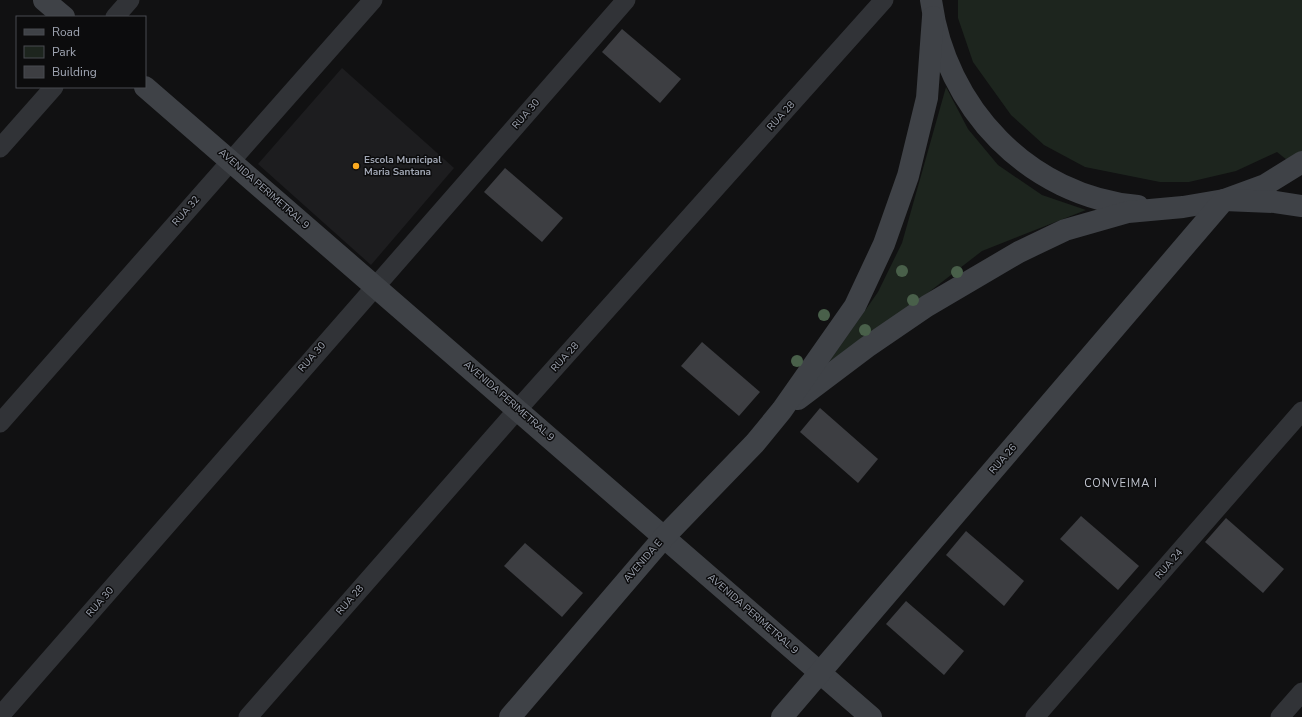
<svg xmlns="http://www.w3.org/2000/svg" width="1302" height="717" viewBox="0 0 1302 717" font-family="'Nunito Sans',sans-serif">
  <rect width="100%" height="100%" fill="#111112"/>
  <polygon fill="#1d1d1f" points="342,68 454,168 371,265 258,164"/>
  <g fill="#1d251e">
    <polygon points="958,0 1302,0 1302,172 1277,152 1236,171 1189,182 1160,182 1085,167 1044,145 1011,115 973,62 958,18"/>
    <polygon points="946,87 968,129 998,165 1042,195 1086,210 982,251 898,316 829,362 878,292 902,243"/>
  </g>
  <g fill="#3d3e42">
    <polygon points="622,29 681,79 660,103 602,52"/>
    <polygon points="505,168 563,218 542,242 484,192"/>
    <polygon points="702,342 760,392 739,416 681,366"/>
    <polygon points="820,408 878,459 858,483 800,432"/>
    <polygon points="1081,516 1139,566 1118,590 1060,539"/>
    <polygon points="1226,518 1284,569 1263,593 1205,542"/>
    <polygon points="966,531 1024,581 1004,606 946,555"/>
    <polygon points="525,543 583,593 562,617 504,566"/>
    <polygon points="906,601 964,651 944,675 886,624"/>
  </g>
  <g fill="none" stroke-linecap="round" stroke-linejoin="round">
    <g stroke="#313337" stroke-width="19">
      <polyline points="115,17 130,0"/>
      <polyline points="0,148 54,87"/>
      <polyline points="0,423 373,0"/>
      <polyline points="0,716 626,0"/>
      <polyline points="248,717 518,409 884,0"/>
      <polyline points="1035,717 1302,411"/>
      <polyline points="1280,717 1302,692"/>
    </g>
    <g stroke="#3f4247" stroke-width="22">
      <polyline points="44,0 64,17"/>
      <path d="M931,0C945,108 1029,196 1138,206"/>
      <polyline points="145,87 871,717"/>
      <polyline points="798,399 867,347 927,306 1019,252 1065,230 1128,212 1183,207 1224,200 1265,185 1302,162"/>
      <polyline points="510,717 665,536 755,443 782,410 855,306 884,244 908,176 927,98 933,17"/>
      <polyline points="782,717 1224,200 1275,202 1302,206"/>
    </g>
  </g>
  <g fill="#49604a">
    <circle cx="902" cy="271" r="6"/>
    <circle cx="957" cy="272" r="6"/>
    <circle cx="913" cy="300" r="6"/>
    <circle cx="824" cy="315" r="6"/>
    <circle cx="865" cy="330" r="6"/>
    <circle cx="797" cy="361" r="6"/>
  </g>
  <circle fill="#fbaa20" stroke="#0c0c0d" stroke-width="1.5" cx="356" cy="166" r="4"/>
  <g text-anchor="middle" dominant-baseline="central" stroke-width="3" stroke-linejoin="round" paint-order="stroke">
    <g font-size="10" fill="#a1a7b4" stroke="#0c0c0d">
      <text transform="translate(526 114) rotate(-49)">RUA 30</text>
      <text transform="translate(781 116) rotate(-48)">RUA 28</text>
      <text transform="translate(264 189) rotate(41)">AVENIDA PERIMETRAL 9</text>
      <text transform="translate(186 211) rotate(-49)">RUA 32</text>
      <text transform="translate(312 357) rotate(-49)">RUA 30</text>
      <text transform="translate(565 357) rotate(-48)">RUA 28</text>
      <text transform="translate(509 401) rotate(41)">AVENIDA PERIMETRAL 9</text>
      <text transform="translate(1003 459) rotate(-49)">RUA 26</text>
      <text transform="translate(643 561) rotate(-49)">AVENIDA E</text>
      <text transform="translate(1169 564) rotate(-49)">RUA 24</text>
      <text transform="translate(350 600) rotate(-49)">RUA 28</text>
      <text transform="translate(100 602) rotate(-49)">RUA 30</text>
      <text transform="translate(753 614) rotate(41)">AVENIDA PERIMETRAL 9</text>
    </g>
    <g font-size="10" font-weight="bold" fill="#a1a7b4" stroke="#0c0c0d" text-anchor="start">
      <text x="364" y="160">Escola Municipal<tspan x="364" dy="12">Maria Santana</tspan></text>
    </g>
    <g font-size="11" letter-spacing="1" fill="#c2c6d0" stroke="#0c0c0d">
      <text x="1121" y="483">CONVEIMA I</text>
    </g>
  </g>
  <rect x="16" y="16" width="130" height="72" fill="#0c0c0d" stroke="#484a50"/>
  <rect x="24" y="29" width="20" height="6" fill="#3f4247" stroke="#484a50"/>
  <text x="52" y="36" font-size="12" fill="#a1a7b4">Road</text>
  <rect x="24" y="46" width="20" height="12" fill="#1d251e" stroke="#484a50"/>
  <text x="52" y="56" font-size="12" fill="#a1a7b4">Park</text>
  <rect x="24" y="66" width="20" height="12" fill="#3d3e42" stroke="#484a50"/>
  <text x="52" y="76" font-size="12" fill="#a1a7b4">Building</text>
</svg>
